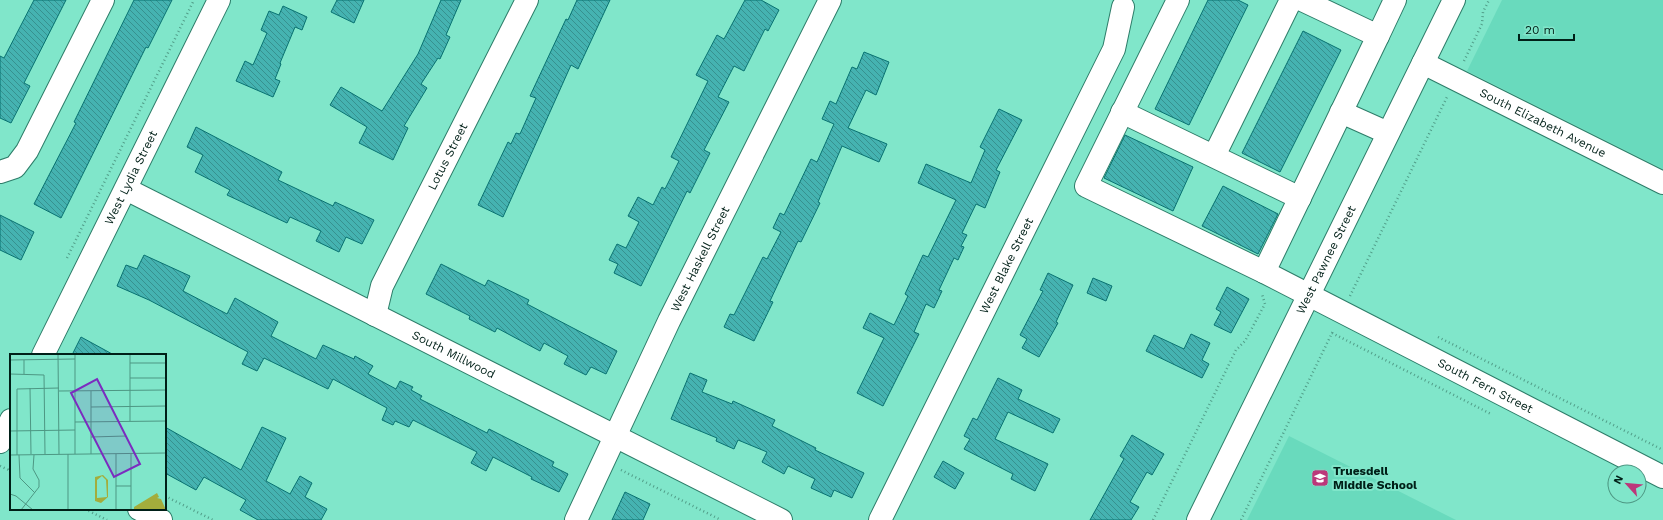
<svg xmlns="http://www.w3.org/2000/svg" width="1663" height="520" viewBox="0 0 1663 520" font-family="'Work Sans',sans-serif">
  <defs>
    <pattern id="building-back-hatch" width="6" height="6" patternUnits="userSpaceOnUse"><rect width="6" height="6" fill="#45b3b1"/><path d="M-1 5l2 2M0 0l6 6M5-1l2 2" fill="none" stroke="#37918f"/></pattern>
  </defs>
  <rect width="100%" height="100%" fill="#80e6ca"/>
  <g fill="#69dabd">
    <polygon points="1502,0 1663,0 1663,169 1467,71"/>
    <polygon points="1289,436 1456,520 1247,520"/>
  </g>
  <g fill="url(#building-back-hatch)" stroke="#087271">
    <polygon points="34,0 66,0 24,83 30,86 11,123 0,118 0,56 4,58"/>
    <polygon points="134,0 172,0 148,48 146,47 61,218 34,204 76,123 74,122"/>
    <polygon points="337,0 364,0 354,23 331,12"/>
    <polygon points="441,0 461,0 446,35 450,37 440,59 438,58 421,84 427,88 404,126 408,128 393,160 359,143 367,127 330,105 341,87 382,111 418,54"/>
    <polygon points="577,0 610,0 578,69 571,65 503,217 478,205 508,142 511,144 516,133 520,134 536,98 530,96 566,19 568,20"/>
    <polygon points="745,0 761,0 779,10 768,31 765,29 744,71 734,66 718,97 729,102 704,150 710,153 690,193 687,191 641,286 614,273 618,264 609,260 617,244 626,248 639,222 628,216 638,197 653,205 662,187 665,189 679,161 671,157 708,81 696,75 717,35 724,39"/>
    <polygon points="1208,0 1238,0 1248,5 1189,125 1155,109"/>
    <polygon points="283,6 307,17 302,30 295,27 280,63 281,64 275,79 280,81 273,97 236,81 245,61 253,65 267,33 261,30 269,11 279,15"/>
    <polygon points="1303,31 1341,50 1280,172 1242,153"/>
    <polygon points="864,52 889,62 876,95 866,90 848,128 887,144 879,162 842,146 818,202 820,203 801,242 798,241 770,301 773,302 754,341 724,327 730,314 734,315 763,257 767,259 781,232 773,228 780,213 784,215 811,159 817,162 834,124 822,119 830,101 836,104 852,67 857,69"/>
    <polygon points="999,109 1022,120 996,170 1000,172 985,208 976,204 962,233 967,235 961,246 964,247 958,260 954,258 939,290 942,291 934,308 926,304 914,332 919,334 883,406 857,393 884,338 863,328 870,313 894,325 908,296 905,294 923,255 928,257 956,200 918,183 926,164 971,183 985,150 980,147"/>
    <polygon points="196,127 282,172 278,180 333,206 335,202 374,220 362,244 346,237 339,252 316,241 321,231 290,217 287,223 227,195 230,190 195,172 203,155 187,147"/>
    <polygon points="1125,135 1193,167 1173,211 1104,178"/>
    <polygon points="1223,186 1278,214 1258,254 1202,226"/>
    <polygon points="0,215 34,232 21,260 0,250"/>
    <polygon points="144,255 190,276 183,291 227,314 235,298 278,322 271,336 316,359 323,345 354,359 355,356 373,366 368,374 396,389 400,381 413,387 411,390 422,396 420,399 487,433 489,429 554,462 552,466 568,474 559,492 531,479 532,477 493,457 486,471 471,463 477,452 413,420 409,427 395,421 393,425 382,420 387,408 333,379 328,389 264,358 257,371 242,364 248,352 149,300 117,286 126,265 137,269"/>
    <polygon points="441,264 485,286 488,280 529,300 527,304 617,351 606,374 591,367 586,375 564,364 568,356 544,343 540,351 497,328 495,332 469,319 470,316 426,294"/>
    <polygon points="1048,273 1073,285 1056,322 1058,323 1039,357 1022,348 1027,339 1020,335 1043,291 1040,290"/>
    <polygon points="1093,278 1112,286 1106,301 1087,293"/>
    <polygon points="1227,287 1249,299 1231,333 1214,325 1221,312 1216,309"/>
    <polygon points="1191,334 1210,343 1202,360 1209,364 1202,378 1146,351 1154,335 1184,349"/>
    <polygon points="81,337 114,355 72,355"/>
    <polygon points="690,373 707,380 702,392 732,404 733,401 775,420 772,426 816,448 815,450 864,473 852,498 834,490 831,497 811,488 815,479 788,466 784,474 762,462 767,452 738,440 734,449 716,441 717,438 671,419"/>
    <polygon points="998,378 1022,390 1018,399 1060,419 1053,433 1008,412 995,439 1048,464 1035,491 1011,479 1013,474 964,449 970,439 964,436 973,418 977,420"/>
    <polygon points="165,427 241,470 262,427 286,438 266,481 290,494 300,476 312,483 305,497 327,509 321,520 258,520 240,510 246,500 204,477 196,490 165,473"/>
    <polygon points="1132,435 1164,454 1152,475 1147,472 1130,502 1139,507 1131,520 1090,520 1124,459 1120,456"/>
    <polygon points="943,461 964,473 955,489 934,477"/>
    <polygon points="625,492 650,504 643,520 612,520"/>
  </g>
  <g fill="none" stroke-linecap="round" stroke-linejoin="round">
    <defs>
      <g id="minor">
        <path id="s1" d="M1178,0L1086,186L1264,272L1663,477"/>
        <polyline points="1302,0 1378,36 1395,0"/>
        <path id="s2" d="M1423,63L1663,183"/>
        <polyline points="1122,112 1300,198"/>
        <polyline points="1341,112 1388,133"/>
        <polyline points="1214,156 1291,0"/>
        <polyline points="0,172 15,167 27,151 103,0"/>
        <path id="s3" d="M126,189L781,520"/>
        <polyline points="1264,272 1378,36"/>
        <path id="s4" d="M375,315L382,286L527,0"/>
        <path id="s5" d="M43,355L219,0"/>
        <polyline points="0,442 11,420"/>
        <polyline points="139,509 161,520"/>
        <path id="s6" d="M576,520L669,321L830,0"/>
        <path id="s7" d="M880,520L1114,49L1123,7"/>
      </g>
      <g id="major">
        <path id="s8" d="M1198,520L1454,0"/>
      </g>
    </defs>
    <use href="#minor" stroke="#2d7d69" stroke-width="24"/>
    <use href="#major" stroke="#2d7d69" stroke-width="24"/>
    <g stroke="#519e89" stroke-width="2.5" stroke-dasharray="1 3" stroke-linecap="butt">
      <polyline points="1464,61 1482,24 1483,12 1489,0"/>
      <polyline points="67,258 194,0"/>
      <polyline points="1350,296 1447,97"/>
      <polyline points="1332,333 1491,414"/>
      <polyline points="1438,337 1663,450"/>
      <polyline points="0,466 11,471"/>
      <polyline points="9,470 11,466"/>
      <polyline points="621,470 721,520"/>
      <polyline points="165,496 213,520"/>
      <polyline points="85,509 107,520"/>
      <polyline points="1153,520 1236,350 1245,341 1265,304 1262,294"/>
      <polyline points="1241,520 1333,331"/>
    </g>
    <use href="#minor" stroke="#fff" stroke-width="22"/>
    <use href="#major" stroke="#fff" stroke-width="22"/>
  </g>
  <defs>
    <symbol id="school-square" viewBox="-11 -11 22 22"><rect x="-9" y="-9" width="18" height="18" rx="4" fill="#bc377a" stroke="#80e6ca"/><path d="M0-5L7-2L0 1L-7-2ZM-4 1L0 2.5L4 1V4Q0 6-4 4Z" fill="#fff"/></symbol>
  </defs>
  <g fill-rule="evenodd">
    <use href="#school-square" x="1310" y="468" width="20" height="20"/>
  </g>
  <g text-anchor="middle" dominant-baseline="central" stroke-width="4" stroke-linejoin="round" paint-order="stroke">
    <g font-size="12" fill="#002018" stroke="#80e6ca">
      <text stroke="none"><textPath href="#s2" startOffset="134">South Elizabeth Avenue</textPath></text>
      <text stroke="none"><textPath href="#s4" startOffset="175">Lotus Street</textPath></text>
      <text stroke="none"><textPath href="#s5" startOffset="198">West Lydia Street</textPath></text>
      <text stroke="none"><textPath href="#s6" startOffset="289">West Haskell Street</textPath></text>
      <text stroke="none"><textPath href="#s8" startOffset="290">West Pawnee Street</textPath></text>
      <text stroke="none"><textPath href="#s7" startOffset="284">West Blake Street</textPath></text>
      <text stroke="none"><textPath href="#s3" startOffset="367">South Millwood</textPath></text>
      <text stroke="none"><textPath href="#s1" startOffset="654">South Fern Street</textPath></text>
    </g>
    <g font-size="12" font-weight="bold" fill="#002018" stroke="#80e6ca" text-anchor="start">
      <text x="1333" y="471">Truesdell<tspan x="1333" dy="14">Middle School</tspan></text>
    </g>
  </g>
  <g transform="translate(10 354)">
    <rect width="156" height="156" fill="#80e6ca"/>
    <path d="M93,121L98,126V143L91,149L85,147V123ZM92,122L96,126L97,143L87,144V126ZM147,139L149,143L147,144L151,145L156,156H124V153Z" fill="#a3ad3c" fill-rule="evenodd"/>
    <path fill="none" stroke="#4d9783" stroke-width="1" d="M48,0L49,100M65,0V100M120,0V67M0,6L65,5M120,9H156M0,20L34,21L35,100M14,20V6M120,24H156M20,34L21,100M49,37L156,36M81,37V100M81,53L156,52M65,68L156,67M0,77L65,76M81,83L116,82M58,100V156M106,100V156M121,100V156M0,101L156,99M7,101V35L49,34M9,101L10,124L25,139M106,132H121M0,140L6,142L23,156M11,156L29,133V126L23,115L24,101"/>
    <path fill="#7b2cbf" fill-opacity="0.15" stroke="#7b2cbf" stroke-width="2" d="M87,25L130,110L104,123L61,39Z"/>
    <rect width="156" height="156" fill="none" stroke="#002018" stroke-width="2"/>
  </g>
  <g transform="translate(1627 484) rotate(297)"><circle r="19" fill="#80e6ca" stroke="#4d9783"/>
  <path d="M0-3L7 15L0 10L-7 15Z" fill="#bc377a"/>
  <text y="-6" font-size="11" font-weight="bold" text-anchor="middle" fill="#002018">N</text>
  </g>
  <path d="M1519 34v6h55v-6" fill="none" stroke="#002018" stroke-width="2"/>
  <text x="1525" y="34" font-size="12" fill="#002018" stroke="#80e6ca" stroke-width="3" paint-order="stroke">20 m</text>
</svg>
